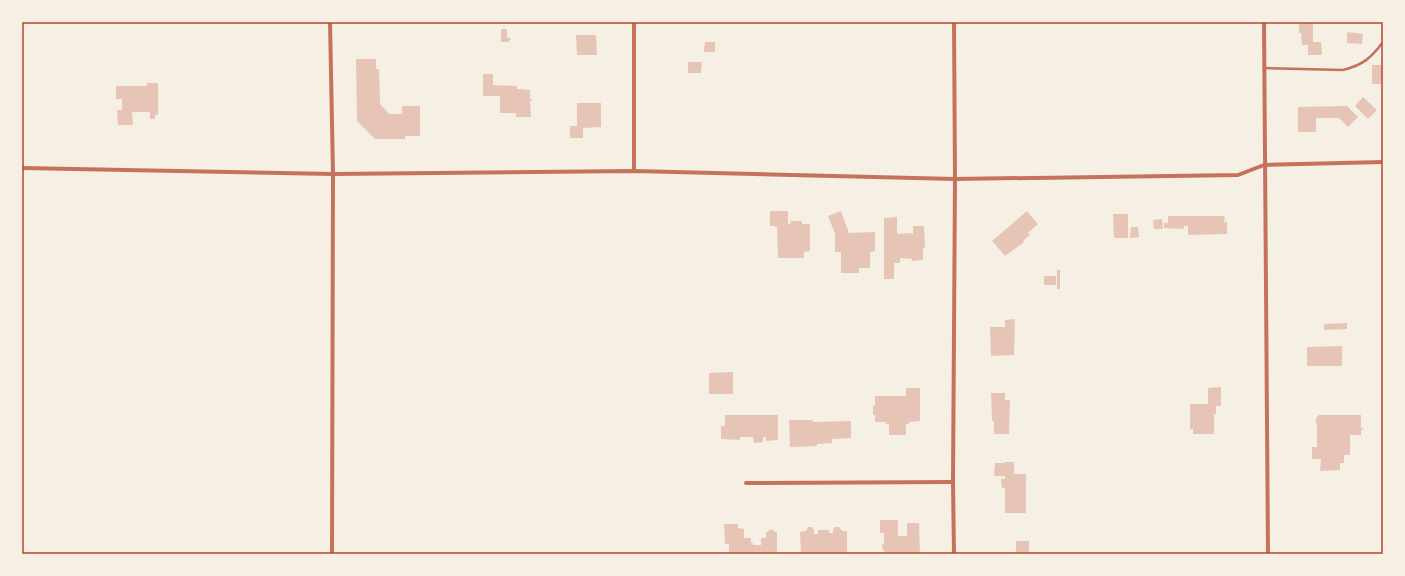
<svg xmlns="http://www.w3.org/2000/svg" width="1405" height="576" viewBox="0 0 1405 576" font-family="Mulish,sans-serif">
  <rect width="100%" height="100%" fill="#f6efe4"/>
  <g fill="#e6c5b7">
    <polygon points="1299,22 1313,22 1313,42 1321,42 1322,55 1308,55 1308,45 1302,45 1301,33 1299,33"/>
    <polygon points="501,29 507,29 507,37 511,39 508,42 501,42"/>
    <polygon points="1347,32 1363,34 1362,44 1347,43"/>
    <polygon points="576,35 596,35 597,55 577,55"/>
    <polygon points="705,42 715,42 715,52 704,52"/>
    <polygon points="356,59 376,59 376,69 379,69 380,104 389,114 402,114 402,106 420,106 420,136 405,136 405,139 375,139 357,121"/>
    <polygon points="688,62 702,62 701,73 688,73"/>
    <rect x="1372" y="65" width="11" height="19"/>
    <polygon points="483,74 493,74 493,85 517,86 517,89 530,90 530,99 532,99 532,101 530,101 531,117 516,117 516,113 500,113 500,96 483,96"/>
    <polygon points="147,83 158,83 158,115 155,115 155,119 150,119 150,112 132,112 133,125 118,125 117,110 122,110 122,99 116,99 116,86 147,86"/>
    <polygon points="1363,97 1377,110 1368,119 1355,106"/>
    <polygon points="577,103 601,103 601,127 583,128 583,138 570,138 570,126 577,126"/>
    <polygon points="1347,106 1358,117 1348,127 1339,118 1316,118 1316,132 1298,132 1298,107"/>
    <polygon points="770,211 788,211 788,224 791,224 790,221 802,221 802,224 810,224 810,251 804,252 804,258 778,258 777,227 775,227 775,226 770,226"/>
    <polygon points="841,211 849,233 875,232 875,251 870,252 870,268 859,268 859,273 841,273 841,252 835,252 835,234 828,216"/>
    <polygon points="1027,211 1038,224 1028,233 1030,235 1023,241 1024,242 1005,256 992,241"/>
    <polygon points="1113,214 1128,214 1128,238 1114,238"/>
    <polygon points="1168,216 1224,216 1225,220 1223,222 1227,222 1227,234 1188,235 1188,226 1184,226 1184,229 1164,228 1164,223 1168,223"/>
    <polygon points="897,217 897,234 910,233 913,234 913,226 924,226 925,248 923,248 923,260 912,261 912,259 900,258 900,263 894,263 894,279 884,279 884,218"/>
    <polygon points="1162,219 1163,229 1154,229 1153,220"/>
    <polygon points="1131,227 1138,227 1139,237 1130,238"/>
    <rect x="1057" y="270" width="3" height="19"/>
    <rect x="1044" y="276" width="12" height="9"/>
    <polygon points="1015,319 1014,355 991,356 990,327 1005,327 1005,320"/>
    <polygon points="1347,323 1347,329 1324,330 1324,324"/>
    <polygon points="1342,346 1342,366 1307,366 1307,347"/>
    <polygon points="733,372 733,394 709,394 709,373"/>
    <polygon points="1221,387 1221,406 1216,406 1216,414 1214,414 1214,434 1193,434 1193,429 1190,429 1190,404 1208,404 1208,388"/>
    <polygon points="906,388 920,388 920,421 909,422 909,424 906,424 906,435 889,435 889,424 886,424 886,422 875,422 875,415 873,415 873,406 875,406 875,396 906,396"/>
    <polygon points="991,393 1005,393 1005,400 1010,400 1009,434 994,434 994,421 992,421"/>
    <polygon points="725,415 778,415 778,440 766,441 766,437 763,437 763,442 754,443 753,437 740,437 740,440 721,439 721,426 725,426"/>
    <polygon points="1319,415 1361,415 1361,428 1363,428 1363,430 1361,430 1361,435 1350,435 1350,455 1344,455 1344,463 1340,463 1340,470 1320,471 1321,459 1312,459 1312,447 1317,447 1317,425 1316,423 1316,418"/>
    <polygon points="789,420 813,420 813,422 851,421 851,438 832,439 832,443 817,444 817,446 790,447"/>
    <polygon points="1005,462 1014,462 1014,474 1026,474 1026,513 1005,513 1005,488 1002,488 1001,479 1005,479 1005,476 995,476 994,473 995,463 1005,463"/>
    <polygon points="880,520 898,520 898,536 907,536 907,523 919,523 920,554 884,554 884,550 882,548 882,545 884,543 884,533 880,533"/>
    <polygon points="724,524 738,524 738,528 744,529 744,538 751,538 751,543 753,543 753,545 761,545 761,538 766,538 766,533 771,529 777,533 777,554 729,554 729,544 725,544"/>
    <polygon points="808,527 812,527 814,530 814,534 818,534 818,530 829,530 829,533 833,533 833,530 835,527 839,527 842,531 847,531 847,554 801,554 800,532 806,531"/>
    <polygon points="1016,541 1029,541 1029,552 1039,552 1039,554 1012,554 1012,552 1016,552"/>
  </g>
  <g fill="none" stroke-linecap="round" stroke-linejoin="round">
    <path stroke="#c5725c" stroke-width="2.5" d="M1264,68L1343,70C1363,65 1371,58 1383,42"/>
    <g stroke="#c5725c" stroke-width="4">
      <polyline points="330,22 333,174 332,554"/>
      <polyline points="954,22 955,179 953,482 954,554"/>
      <polyline points="1264,22 1268,554"/>
      <polyline points="22,168 333,174 634,171 955,179 1238,175 1264,165 1383,162"/>
      <polyline points="634,171 634,22"/>
      <polyline points="746,483 953,482"/>
    </g>
  </g>
  <rect width="1405" height="576" fill="none" stroke="#f6efe4" stroke-width="46"/>
  <rect x="23" y="23" width="1359" height="530" fill="none" stroke="#b5482f" stroke-width="1.5"/>
</svg>
